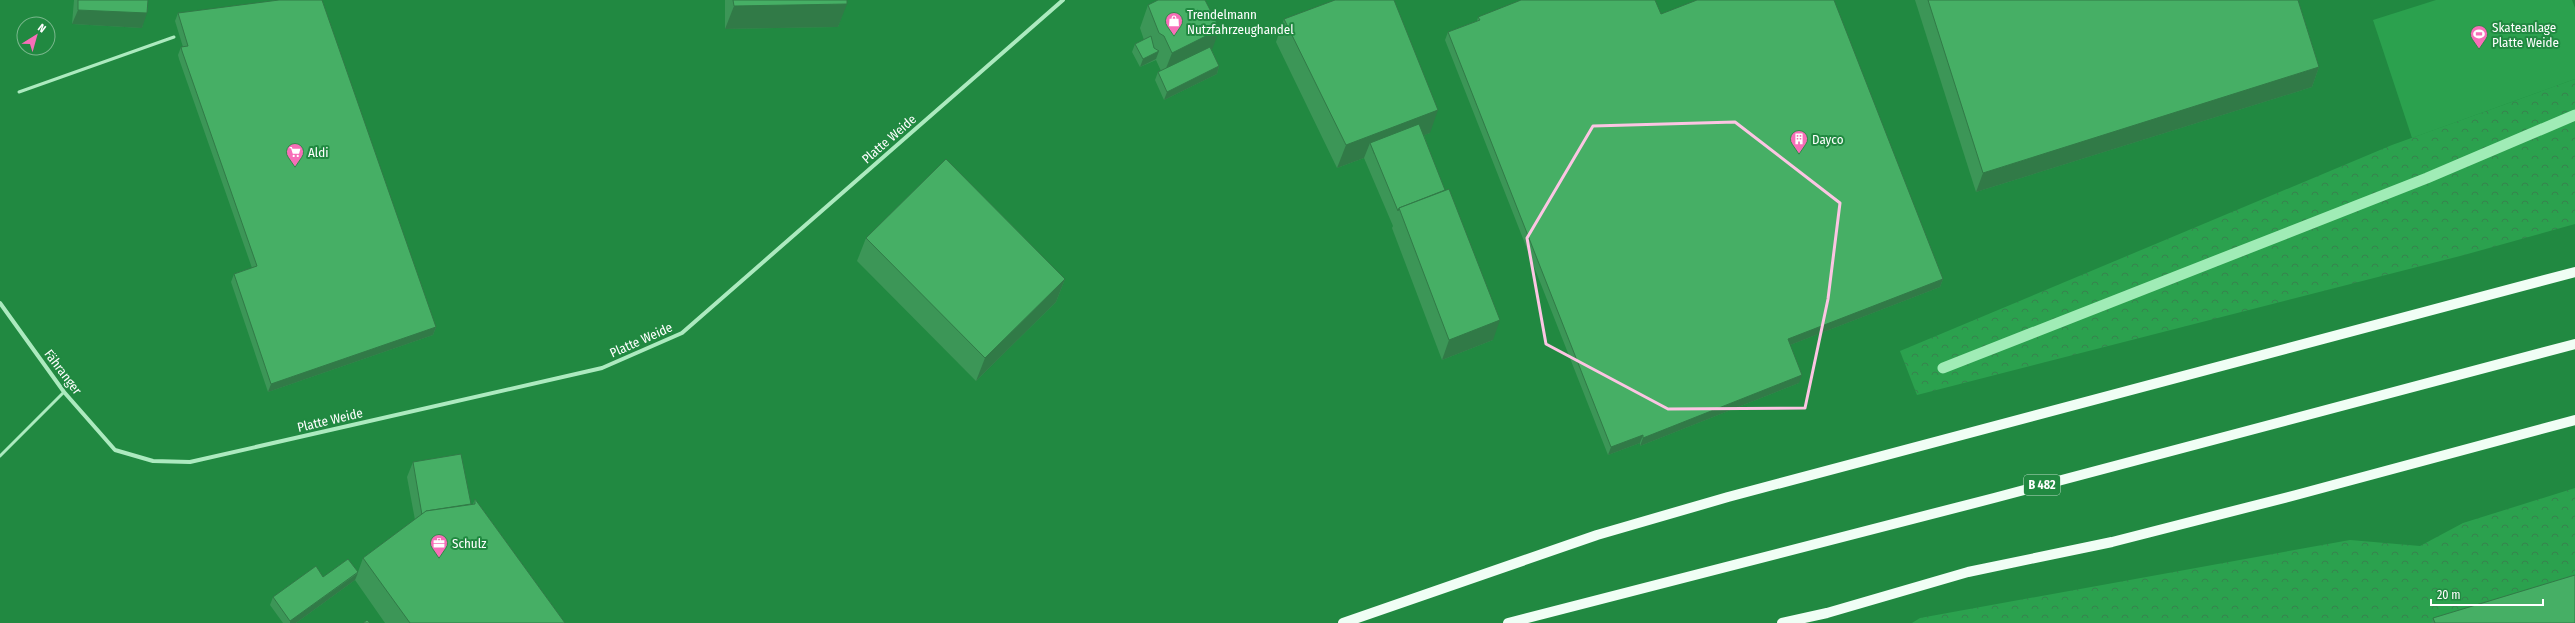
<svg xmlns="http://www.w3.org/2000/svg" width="2575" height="623" viewBox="0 0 2575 623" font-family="'Fira Sans Condensed',sans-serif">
  <defs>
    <pattern id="forest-crowns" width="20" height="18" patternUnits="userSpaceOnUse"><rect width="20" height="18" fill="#2ba14e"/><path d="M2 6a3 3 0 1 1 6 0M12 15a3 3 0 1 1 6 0" fill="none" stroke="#37834d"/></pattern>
  </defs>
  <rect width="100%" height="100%" fill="#218941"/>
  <g fill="url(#forest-crowns)">
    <polygon points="2575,79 2575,224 2464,255 1917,395 1900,351 2392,145"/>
    <polygon points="2575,488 2575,580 2435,623 1912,623 1920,618 2350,540 2420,546 2463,523"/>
  </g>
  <polygon fill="#2ba14e" points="2436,0 2572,0 2575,8 2575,79 2412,138 2373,20"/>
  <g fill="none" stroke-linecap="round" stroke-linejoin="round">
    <polyline stroke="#a0ecb6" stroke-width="11" points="1943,368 2427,178 2575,115"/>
    <g stroke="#aceabf" stroke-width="3">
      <polyline points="19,92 174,37"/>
      <polyline points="0,456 64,392"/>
    </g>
    <polyline stroke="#aceabf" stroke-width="4" points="0,303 64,392 115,450 153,461 190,462 602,368 682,333 1063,0"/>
    <g stroke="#f0fef5" stroke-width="10">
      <polyline points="1343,623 1597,535 1728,497 2575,272"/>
      <polyline points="1508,623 1994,498 2575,344"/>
      <polyline points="1782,623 1827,613 1968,572 2112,542 2296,495 2575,420"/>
    </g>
  </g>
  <g fill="#3c9657">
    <polygon points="74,0 148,0 142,28 72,24"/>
    <polygon points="725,0 847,0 838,27 725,29"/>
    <polygon points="1915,0 2298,0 2319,67 2312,87 1976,192"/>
    <polygon points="1148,5 1212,51 1219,66 1217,74 1164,100 1155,80 1158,72 1161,71 1156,60 1140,67 1132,52 1135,44 1144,40 1140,28"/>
    <polygon points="178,13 436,327 433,335 268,392 231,282 234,274 252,268 179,59 178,55 181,47 183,47 175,21"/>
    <polygon points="1661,14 1943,279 1940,287 1790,345 1799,383 1640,446 1640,443 1608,455 1445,40 1448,32 1477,21 1478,17"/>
    <polygon points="1284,19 1430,133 1424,135 1493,340 1442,360 1392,228 1393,226 1364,158 1337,168 1276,42"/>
    <polygon points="866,238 1065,279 1056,302 976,381 857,261"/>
    <polygon points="413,462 471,504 473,504 475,499 565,623 385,623 355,580 296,623 283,623 270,605 273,597 323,577 358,572 363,558 415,520 407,477"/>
    <polygon points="2433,618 2575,623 2431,623"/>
  </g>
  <g fill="#317a47">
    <polygon points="847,4 838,27 725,29 734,6"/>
    <polygon points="78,10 147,13 142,28 72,24"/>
    <polygon points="1220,29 1211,52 1163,76 1172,53"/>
    <polygon points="1159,51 1156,59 1140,67 1143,59"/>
    <polygon points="1219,66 1217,74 1164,100 1167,92"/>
    <polygon points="2319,67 2312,87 1976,192 1983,173"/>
    <polygon points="1438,110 1430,133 1374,154 1370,143 1364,158 1337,168 1346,145"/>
    <polygon points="1065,279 1056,302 976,381 985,358"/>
    <polygon points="1943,279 1940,287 1785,347 1788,339"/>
    <polygon points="1500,320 1493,340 1442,360 1449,340"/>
    <polygon points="436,327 433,335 268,392 271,384"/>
    <polygon points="1802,375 1799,383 1640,446 1643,438"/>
    <polygon points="1643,435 1640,443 1608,455 1611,447"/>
    <polygon points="358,573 355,580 296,623 290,623 290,621"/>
  </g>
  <g fill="#46af65" stroke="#317a47">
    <polygon points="78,0 148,0 147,13 78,10"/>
    <polygon points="279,0 322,0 436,327 271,384 234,274 257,266 182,51 181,47 188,46 178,13"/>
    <polygon points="733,0 847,0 847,4 734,6"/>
    <polygon points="1158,0 1205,0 1220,29 1172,53 1164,36 1159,33 1148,5"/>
    <polygon points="1335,0 1394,0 1438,110 1346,145 1284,19"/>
    <polygon points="1521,0 1655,0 1661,14 1697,0 1834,0 1943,279 1788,339 1802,375 1643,438 1643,435 1611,447 1448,32 1480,20 1478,17"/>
    <polygon points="1928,0 2298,0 2319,67 1983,173"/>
    <polygon points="1151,36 1154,48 1159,51 1143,59 1135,44"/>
    <polygon points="1210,47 1219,66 1167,92 1158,72"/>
    <polygon points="1419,124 1445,190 1399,208 1398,211 1370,143"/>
    <polygon points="946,159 1065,279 985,358 866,238"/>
    <polygon points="1449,189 1500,320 1449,340 1399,208"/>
    <polygon points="461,454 471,504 426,511 422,515 413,462"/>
    <polygon points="475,499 565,623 410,623 363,558 426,511 475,504"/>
    <polygon points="348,559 358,572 290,621 273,597 316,566 323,577"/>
    <polygon points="2575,575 2575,623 2435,623 2433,618"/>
    <polygon points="367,620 370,623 363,623"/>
  </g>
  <path fill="none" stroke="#fcc5e3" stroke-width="3" stroke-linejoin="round" d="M1735,122L1840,203L1828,299L1805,408L1668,409L1546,344L1527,238L1593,126Z"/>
  <defs>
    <symbol id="shop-pin" viewBox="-11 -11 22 30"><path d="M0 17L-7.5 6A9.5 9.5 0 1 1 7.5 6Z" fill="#f76eb8" stroke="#218941"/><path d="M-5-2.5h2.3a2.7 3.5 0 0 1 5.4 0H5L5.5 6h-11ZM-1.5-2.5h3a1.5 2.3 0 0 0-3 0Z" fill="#fff"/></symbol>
    <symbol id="stadium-pin" viewBox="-11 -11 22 30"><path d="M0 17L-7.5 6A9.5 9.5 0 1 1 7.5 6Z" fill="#f76eb8" stroke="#218941"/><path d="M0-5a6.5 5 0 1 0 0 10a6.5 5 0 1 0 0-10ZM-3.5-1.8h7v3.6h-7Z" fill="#fff"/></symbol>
    <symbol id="building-pin" viewBox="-11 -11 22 30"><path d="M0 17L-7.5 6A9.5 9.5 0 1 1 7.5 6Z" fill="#f76eb8" stroke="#218941"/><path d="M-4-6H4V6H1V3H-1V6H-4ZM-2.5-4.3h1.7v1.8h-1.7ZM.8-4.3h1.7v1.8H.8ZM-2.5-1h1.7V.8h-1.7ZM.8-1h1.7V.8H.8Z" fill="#fff"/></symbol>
    <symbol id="supermarket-pin" viewBox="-11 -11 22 30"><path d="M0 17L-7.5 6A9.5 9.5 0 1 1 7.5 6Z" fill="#f76eb8" stroke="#218941"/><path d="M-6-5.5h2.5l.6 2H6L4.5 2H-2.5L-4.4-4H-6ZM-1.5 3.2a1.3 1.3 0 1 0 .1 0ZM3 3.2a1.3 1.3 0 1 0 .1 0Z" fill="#fff"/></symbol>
    <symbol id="office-pin" viewBox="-11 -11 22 30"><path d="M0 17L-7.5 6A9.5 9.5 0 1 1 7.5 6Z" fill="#f76eb8" stroke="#218941"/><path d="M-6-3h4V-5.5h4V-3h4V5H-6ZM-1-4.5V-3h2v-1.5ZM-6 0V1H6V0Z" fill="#fff"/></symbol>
  </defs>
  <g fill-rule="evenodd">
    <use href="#shop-pin" x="1164" y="11" width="20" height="27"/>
    <use href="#stadium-pin" x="2469" y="24" width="20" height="27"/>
    <use href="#building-pin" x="1789" y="129" width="20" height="27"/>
    <use href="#supermarket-pin" x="285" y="142" width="20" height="27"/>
    <use href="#office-pin" x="429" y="533" width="20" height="27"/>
  </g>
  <g text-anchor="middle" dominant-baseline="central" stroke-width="4" stroke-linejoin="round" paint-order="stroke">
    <rect fill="#218941" stroke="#bcdcc6" stroke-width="1" x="2024" y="475" width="36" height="20" rx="3"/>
    <g font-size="12" font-weight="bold" fill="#fff">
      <text x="2042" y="485">B 482</text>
    </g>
    <g font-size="13" fill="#fff" stroke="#218941" text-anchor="start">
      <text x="1187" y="14">Trendelmann<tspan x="1187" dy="15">Nutzfahrzeughandel</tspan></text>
      <text x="2492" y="27">Skateanlage<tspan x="2492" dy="15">Platte Weide</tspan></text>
      <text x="1812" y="139">Dayco</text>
      <text x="308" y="152">Aldi</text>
      <text x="452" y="543">Schulz</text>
    </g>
    <g font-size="13" fill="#fff" stroke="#218941">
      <text transform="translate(889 139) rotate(-41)">Platte Weide</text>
      <text transform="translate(641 340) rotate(-24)">Platte Weide</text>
      <text transform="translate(63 372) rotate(53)">Fähranger</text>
      <text transform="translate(330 420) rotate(-13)">Platte Weide</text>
    </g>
  </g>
  <g transform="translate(36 36) rotate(37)"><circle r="19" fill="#218941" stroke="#7ab88d"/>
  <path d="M0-3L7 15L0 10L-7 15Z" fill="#f76eb8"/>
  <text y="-6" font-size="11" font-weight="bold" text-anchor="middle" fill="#ffffff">N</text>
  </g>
  <path d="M2431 599v6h112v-6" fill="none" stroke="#ffffff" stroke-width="2"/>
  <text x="2437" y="599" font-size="12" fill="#ffffff" stroke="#218941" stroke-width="3" paint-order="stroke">20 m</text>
</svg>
